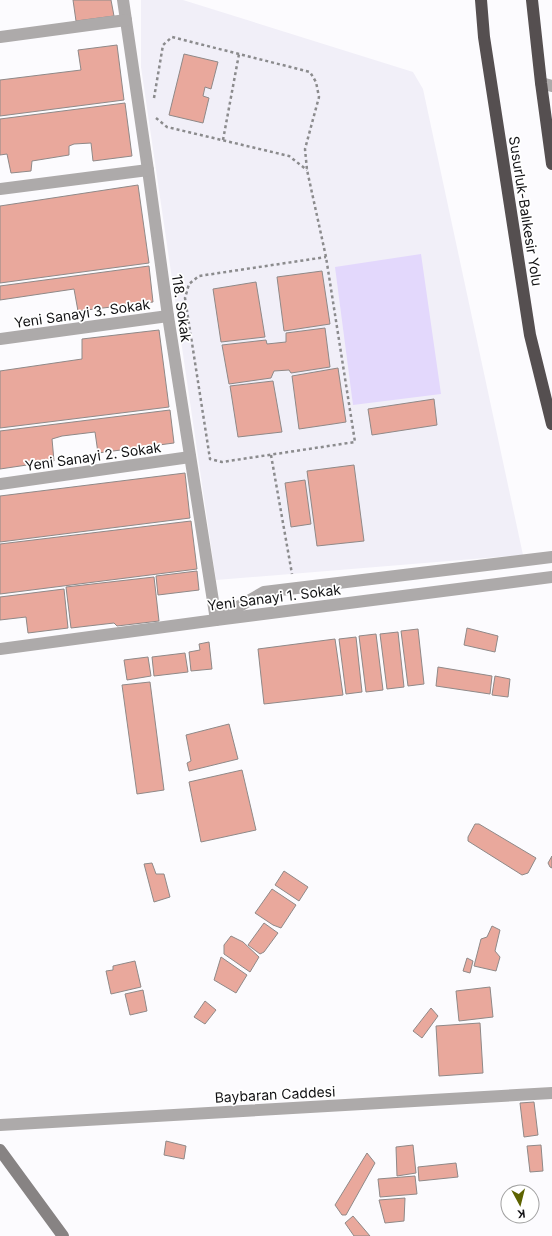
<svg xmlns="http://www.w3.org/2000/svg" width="552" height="1236" viewBox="0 0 552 1236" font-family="Inter,sans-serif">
  <rect width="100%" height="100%" fill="#fcfbfe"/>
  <polygon fill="#f1eff8" points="141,0 183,0 413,72 423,89 523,555 216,580 141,67"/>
  <polygon fill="#e3d8fc" points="421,254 441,394 353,405 335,267"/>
  <g fill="#e9a89c" stroke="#8f8988">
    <polygon points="73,0 111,0 114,16 76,21"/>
    <polygon points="117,45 124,100 0,116 0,80 81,70 78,50"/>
    <polygon points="184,54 218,62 211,89 205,87 203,96 209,98 203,123 169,115"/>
    <polygon points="125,103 132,156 93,161 91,143 74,144 69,146 69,155 32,161 31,171 11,173 7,154 0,155 0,119"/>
    <polygon points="138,185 149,263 0,283 0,206"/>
    <polygon points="149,266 153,302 78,311 74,289 0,300 0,286"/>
    <polygon points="322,271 330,324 284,331 277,277"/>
    <polygon points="256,282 265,337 221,342 213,289"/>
    <polygon points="325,328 330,367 291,373 289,370 274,371 271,378 229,384 222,345 266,340 267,344 286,342 286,333"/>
    <polygon points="159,330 169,407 0,428 0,371 82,359 82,339"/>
    <polygon points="338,368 346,422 333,424 299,429 292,376"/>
    <polygon points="273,381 282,432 238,437 230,386"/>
    <polygon points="434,399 437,425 372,435 368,409"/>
    <polygon points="170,410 174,443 98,453 95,432 62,436 52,439 54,461 0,469 0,431"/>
    <polygon points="354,465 364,541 317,546 307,471"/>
    <polygon points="185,473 190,518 0,542 0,496"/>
    <polygon points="305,480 311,524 291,527 285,483"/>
    <polygon points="191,521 197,569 0,594 0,544"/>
    <polygon points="197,571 199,590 158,595 156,576"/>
    <polygon points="154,577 159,621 117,626 114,623 71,628 66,587"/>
    <polygon points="64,589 68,628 28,633 26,617 0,620 0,597"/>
    <polygon points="467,628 498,636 495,652 464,645"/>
    <polygon points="418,629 424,684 408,686 401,631"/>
    <polygon points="398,632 404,687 387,689 380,634"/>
    <polygon points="376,634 383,690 366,692 359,636"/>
    <polygon points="356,637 362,692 346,694 339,639"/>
    <polygon points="335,639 343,695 264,704 258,649"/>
    <polygon points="209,642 212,669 191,671 189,652 200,650 199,644"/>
    <polygon points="185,653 188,672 154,676 152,657"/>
    <polygon points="148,657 151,676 127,680 124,660"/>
    <polygon points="438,667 492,676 490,694 436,686"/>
    <polygon points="495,676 510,679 508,697 492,695"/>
    <polygon points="150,682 164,790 137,794 122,685"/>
    <polygon points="229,724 238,759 189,771 187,763 191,761 186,735"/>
    <polygon points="242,770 256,830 201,842 189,782"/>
    <polygon points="475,824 479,824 536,858 528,873 522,875 468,841 468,837"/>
    <polygon points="552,856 552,868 550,867 548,863"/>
    <polygon points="152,863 156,874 164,874 170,897 154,902 144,864"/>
    <polygon points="284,871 308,887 299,901 275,885"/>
    <polygon points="272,889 296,905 281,928 273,925 255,913"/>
    <polygon points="264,923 278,933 264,952 260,954 248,945"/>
    <polygon points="492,926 500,930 495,951 500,957 496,971 474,966 481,939 487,937"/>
    <polygon points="231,936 243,942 259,957 250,972 224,954 224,945"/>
    <polygon points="221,957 247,975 236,993 214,980"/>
    <polygon points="467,958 473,961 470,973 463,971"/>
    <polygon points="135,961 141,987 111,994 106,971 113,970 113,966"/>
    <polygon points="490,987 493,1017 459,1021 456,991"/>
    <polygon points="143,990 147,1011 130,1015 125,994"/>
    <polygon points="205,1001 216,1010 205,1024 194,1017"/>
    <polygon points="431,1008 438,1016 422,1038 413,1031"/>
    <polygon points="480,1023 483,1073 439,1076 436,1026"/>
    <polygon points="534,1102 538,1135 524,1137 520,1103"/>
    <polygon points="166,1141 186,1146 184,1159 164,1155"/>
    <polygon points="413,1145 416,1173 397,1176 396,1147"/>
    <polygon points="541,1145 543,1171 530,1172 527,1146"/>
    <polygon points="367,1153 375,1163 346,1215 342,1215 335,1205"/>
    <polygon points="456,1163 458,1177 419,1181 418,1167"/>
    <polygon points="415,1176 417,1194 380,1197 378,1179"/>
    <polygon points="405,1198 404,1221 385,1223 379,1200"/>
    <polygon points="353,1216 370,1236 354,1236 345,1223"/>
  </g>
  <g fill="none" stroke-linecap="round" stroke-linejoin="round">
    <g stroke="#8b8b8d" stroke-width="2.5" stroke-dasharray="3 3" stroke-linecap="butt">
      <polyline points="154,98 163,45 172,37 310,72 316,82 319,97 305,149 307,170 326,257 355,442 222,462 210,459 185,298 189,284 199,276 326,257"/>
      <polyline points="156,118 167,127 289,156 307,170"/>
      <polyline points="223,140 239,54"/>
      <polyline points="271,455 292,574"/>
    </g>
    <g stroke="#adaaaa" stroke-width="12">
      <polyline points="123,0 148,170 168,316 216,620"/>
      <polyline points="0,37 126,20"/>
      <polyline points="541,83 552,86"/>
      <polyline points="0,189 148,170"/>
      <polyline points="0,339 168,316"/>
      <polyline points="0,484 190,457"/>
      <polyline points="222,616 264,592 552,557"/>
      <polyline points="0,649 216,620 552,577"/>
      <polyline points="0,1125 552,1093"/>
    </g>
    <polyline stroke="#878383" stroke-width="12" points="0,1150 63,1236"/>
    <g stroke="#554f50" stroke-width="12">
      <polyline points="481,0 484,37 530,335 552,424"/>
      <polyline points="532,0 541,83 552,164"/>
    </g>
  </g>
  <g text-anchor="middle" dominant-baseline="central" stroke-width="3.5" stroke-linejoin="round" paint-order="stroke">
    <g font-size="14" fill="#131315" stroke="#fff">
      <text transform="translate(526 211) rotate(81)">Susurluk-Balıkesir Yolu</text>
      <text transform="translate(182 308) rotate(82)">118. Sokak</text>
      <text transform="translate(82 313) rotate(-8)">Yeni Sanayi 3. Sokak</text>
      <text transform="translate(93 456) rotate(-8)">Yeni Sanayi 2. Sokak</text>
      <text transform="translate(274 597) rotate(-7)">Yeni Sanayi 1. Sokak</text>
      <text transform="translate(275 1094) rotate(-3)">Baybaran Caddesi</text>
    </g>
  </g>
  <g transform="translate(520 1204) rotate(173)"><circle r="19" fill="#ffffff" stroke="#a1a1a1"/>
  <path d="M0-3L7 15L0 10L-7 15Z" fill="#5d6300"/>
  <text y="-6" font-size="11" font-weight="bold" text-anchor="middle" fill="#131315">K</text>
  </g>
</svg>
